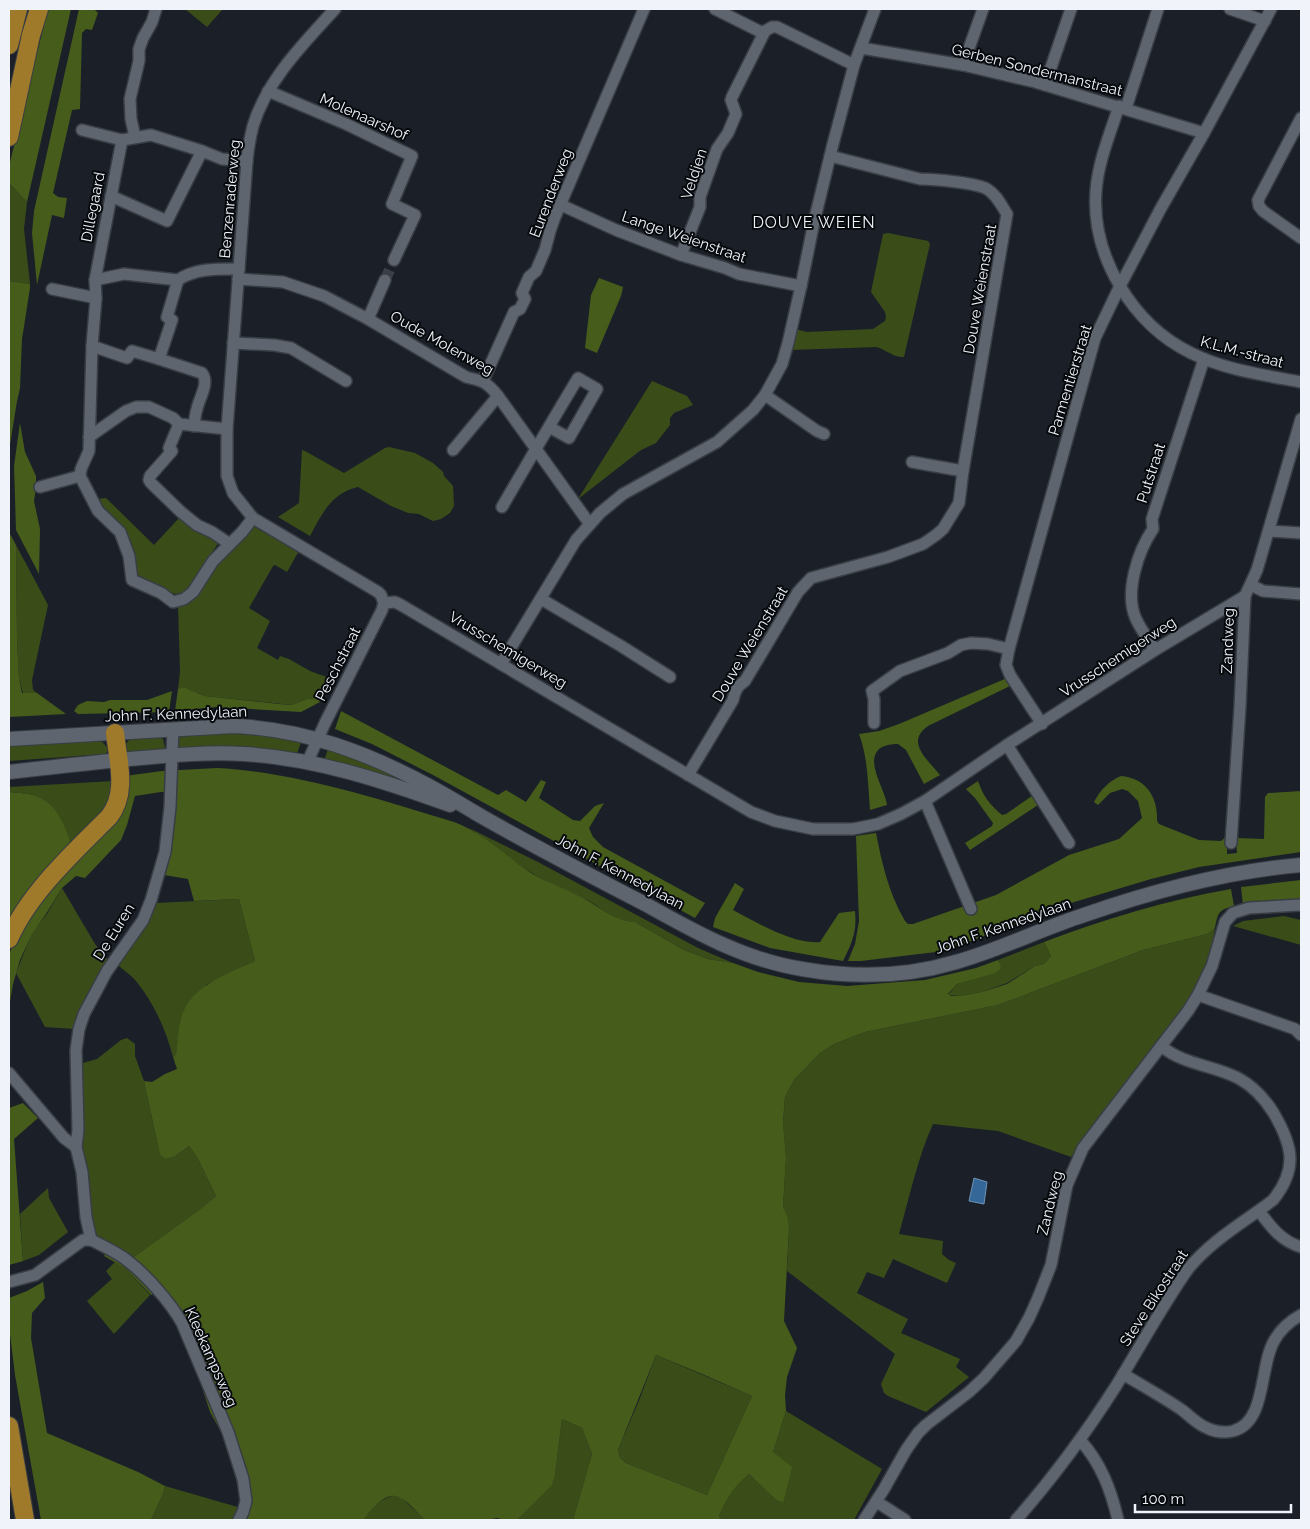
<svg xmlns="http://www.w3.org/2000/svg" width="1310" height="1529" viewBox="0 0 1310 1529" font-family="Raleway,sans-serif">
  <rect width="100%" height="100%" fill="#1b2028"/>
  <g fill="#3a4d18">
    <polygon points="185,9 223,9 207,27"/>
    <polygon points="9,183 27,202 24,229 30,284 9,281"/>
    <path d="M888,233L928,241L930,244L904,357C895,358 886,350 877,347L789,350L795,329L807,332L873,329L885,321L886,317L885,312L871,292L883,234Z"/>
    <polygon points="652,381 687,396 693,405 674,413 670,418 670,425 656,443 641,450 578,499"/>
    <path d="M389,447L415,453L433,463L443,472L444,476L453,486L454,506L450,513L441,519L433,521L419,514L408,513L391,506L358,487C331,493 322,514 310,536L278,517L299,503L302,450L305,451L344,473L385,448Z"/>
    <polygon points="106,498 154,545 180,517 219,542 188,588 184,592 176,594 169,592 135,574 107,513 97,499"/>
    <path d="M254,522L300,549L287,572L275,565L273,566L249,608L270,621L257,648L278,660L280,656L289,659L310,671L332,679L320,702L315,698L307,699L292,705L205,696C197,693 187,688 178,689L180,672L178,604L226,546Z"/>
    <polygon points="16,545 48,605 32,680 33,690 37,693 23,693 19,679 17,640"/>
    <path d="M210,733C241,734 271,735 301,742L298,751L294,757L182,749L177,746L176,738Z"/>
    <polygon points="159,737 163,739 165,748 162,750 129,753 125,750 124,746 130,739"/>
    <polygon points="98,741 102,742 108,748 108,751 105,754 9,761 9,744"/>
    <polygon points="328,749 353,755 401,779 399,780 328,761 325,758"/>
    <path d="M114,781L110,802L72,847C64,829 56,803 36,796C28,793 18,793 9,792V787Z"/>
    <path d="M469,828L538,862L698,948L733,963L708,959L684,950L635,922C613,921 604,909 587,900C568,891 549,884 532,873C510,860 490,843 469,828Z"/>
    <polygon points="62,888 95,944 109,961 74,1029 45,1027 16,973 32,933 47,914"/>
    <path d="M239,899L255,961L206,985L179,1037L176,1054L173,1057C166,1030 154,1003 136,981C130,974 122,969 115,963L152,902L156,903Z"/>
    <polygon points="1284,916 1301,920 1301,945 1233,926 1243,921"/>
    <path d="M1215,928L1211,954L1200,981L1189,1002L1095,1123L1071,1157L998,1131L933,1124C918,1156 909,1199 899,1234L943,1241L942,1254L949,1260L956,1263L947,1283L893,1259L884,1278L867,1272L857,1293L908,1319L901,1333L960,1359L956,1367L969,1377L926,1412L888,1396L884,1393L881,1384L895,1354L787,1271L789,1229L783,1207L786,1158L783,1123L785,1097L794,1080L819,1054L834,1044L865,1032L998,1005L1143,950L1207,934Z"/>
    <polygon points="1044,942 1051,956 1044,964 1035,966 1007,983 982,992 960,996 948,995 957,984 970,980 1001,965 998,960"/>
    <polygon points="127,1038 135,1044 135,1056 144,1081 160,1155 165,1159 174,1157 189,1146 197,1157 216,1196 199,1210 131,1259 95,1238 84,1186 76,1065 97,1059 121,1040"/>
    <polygon points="48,1188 49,1198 68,1232 39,1255 23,1261 20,1214"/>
    <polygon points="115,1262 125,1268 150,1295 114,1334 87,1301 112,1279 106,1271"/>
    <polygon points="656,1355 752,1396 707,1495 626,1463 620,1458 618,1450 640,1398"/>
    <path d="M786,1411L882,1469L854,1520H723L719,1516C728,1496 733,1489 749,1474L776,1500L783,1503L773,1452Z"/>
    <polygon points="562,1419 582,1428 592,1454 573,1520 517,1520 552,1484 555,1476"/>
    <path d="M165,1486L241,1508L238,1516C218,1524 174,1520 151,1520L163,1494Z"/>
    <path d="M395,1495L401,1497L425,1520H364C371,1507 380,1499 395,1495Z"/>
  </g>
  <g fill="#465c1b" fill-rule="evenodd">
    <polygon points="48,9 71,9 27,202 9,183 9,166"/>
    <polygon points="79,9 94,9 98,13 92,30 86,29 82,33 80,109 72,110 53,193 58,197 67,198 64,218 52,215 37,285 32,233 34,211"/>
    <polygon points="599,278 623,287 621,296 597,353 585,348 591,295"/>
    <polygon points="9,281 30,284 30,288 22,339 20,388 17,401 9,451"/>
    <polygon points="20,423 25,452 36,476 36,488 34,501 40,529 39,574 16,530 14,466"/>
    <polygon points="9,527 10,534 16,545 17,640 19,679 22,693 37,693 66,714 9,717"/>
    <path d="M1007,678L1012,685L928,726C905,742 927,759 940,775L924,784L906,750L898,744C892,744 884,745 879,749C865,762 885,789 887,805L870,810C868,785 868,758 859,734L879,731L899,724Z"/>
    <polygon points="181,688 185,688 205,696 279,704 292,705 307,699 315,698 320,702 301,712 216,707 175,711 178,689"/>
    <polygon points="172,691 169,712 78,714 74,711 78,705 87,701 104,702 110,700 147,700"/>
    <polygon points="341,711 498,795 506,790 526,802 541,780 546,782 539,798 573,820 580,821 595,806 604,803 589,828 593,837 603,847 705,903 695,918 433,775 372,744 335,729"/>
    <path d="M217,768C295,772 379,799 454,822C484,833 505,856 531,873C550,884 572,891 590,902C605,911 616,921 635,922L684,950L708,959L733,963L758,972L799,982L847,986L925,980L976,968L998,960L1001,965L1000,969L995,973L957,984L948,994L951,996H960L982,992L1007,984L1035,966L1044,964L1051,956L1044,942C1105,919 1167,900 1231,889L1234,906C1218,910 1218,913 1215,928L1207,934L1143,950L998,1005L865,1032L834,1044L819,1054L794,1080L785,1097L783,1122L786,1158L783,1207L787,1216L789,1229L784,1321L797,1348L787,1377L785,1395L786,1411L773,1452L792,1467L783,1503L776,1500L749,1474C733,1489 728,1496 719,1516L723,1520H573L592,1454L582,1428L562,1419L555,1476L552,1485L517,1520H502L498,1518L485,1520H425C417,1513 410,1503 401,1498C387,1489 370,1510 364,1520H220L232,1518L240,1513L241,1494L221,1432L210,1412L198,1375L180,1329L155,1293L151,1295L125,1268L104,1256L109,1246L131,1259L199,1210L216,1196L197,1157L189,1146L174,1157L165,1159L160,1155L144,1081L152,1082L165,1074L177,1069L173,1057L176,1054C178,1043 178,1030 181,1019C189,986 228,974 255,961L239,899L194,901L188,879L164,875L173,792H161L135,796L127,825L121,840L85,878L76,876L62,888L46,914L32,934L20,960L13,984L9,1007V954L24,922L35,905L110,821L125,776L162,771ZM656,1355L702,1374L752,1396L707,1495L626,1463L620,1458L618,1450Z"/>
    <path d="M1121,776C1146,778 1158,797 1157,821L1159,824L1199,840L1221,841L1227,836V854L1237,853L1236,838L1264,839L1265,797L1268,793L1301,791V852L1199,867L1151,879L1071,903L963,944L936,952L861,961H848L855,944L859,921L856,836L876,833C882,864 889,894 905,921L908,924H913L996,895L1069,855L1119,839L1142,818L1138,801L1128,791L1122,789L1110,793L1098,805L1094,802C1100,790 1109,781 1121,776Z"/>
    <path d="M978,781C983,796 990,805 1002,815L1006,814L1032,796L1038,805L970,850L965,843L992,826L993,823L975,798L966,789Z"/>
    <path d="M9,792C18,793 28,793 36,796C57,803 66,828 72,847L9,927Z"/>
    <polygon points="1301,880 1301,899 1243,905 1241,887"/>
    <path d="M735,883L744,889L733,910C756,922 794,945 820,942L839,913L855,911C857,932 852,943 843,961L770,948L713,927L715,918Z"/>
    <polygon points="23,1103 38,1118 14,1139 23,1261 9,1265 9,1108"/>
    <polygon points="43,1282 45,1298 32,1313 31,1338 47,1433 138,1472 165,1486 163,1494 151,1520 41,1520 15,1375 9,1326 9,1298 27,1291"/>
  </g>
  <polygon fill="#356898" stroke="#6d92b5" points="974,1178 987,1182 984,1204 969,1201"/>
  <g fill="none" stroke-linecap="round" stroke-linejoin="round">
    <polyline stroke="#3b4048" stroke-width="11" stroke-dasharray="11 5.5" stroke-linecap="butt" points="385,280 394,260"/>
    <defs>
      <g id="minor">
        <path d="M335,9C303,44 267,80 253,126C250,138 248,149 247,161L227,429V476L233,493L253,518L378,592L381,595L384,603"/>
        <polyline points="715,9 763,33"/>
        <polyline points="1230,9 1265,21"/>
        <polyline points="861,48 963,65 1035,82 1204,133"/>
        <polyline points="963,65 983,9"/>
        <polyline points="1045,85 1071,9"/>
        <polyline points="268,91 346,124 412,156 392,204 415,215 394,260"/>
        <path d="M1119,106C1110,134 1098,162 1096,191C1091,256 1133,325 1191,353C1225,370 1264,375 1301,382"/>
        <polyline points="1126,108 1158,9"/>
        <polyline points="1301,118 1258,200 1259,206 1263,211 1301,238"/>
        <polyline points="82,130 122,140 151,135 202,151 222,159 247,161"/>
        <polyline points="135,137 131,119 130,99 139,61 139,49 143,38 152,22 156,9"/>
        <polyline points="122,140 95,280 96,298 92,346 89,451 81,469 80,476 98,511 120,532 129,556 132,580 161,593 173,602 184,599 193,592 213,561 242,532 253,518"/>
        <polyline points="111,196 167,221 202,151"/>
        <polyline points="561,205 616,230 681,255 725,268 739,274 801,286"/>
        <polyline points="681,255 700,207 700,197 717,149 728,133 736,114 731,100 732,97 765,31 772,27 777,27 854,65"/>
        <path d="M238,279L283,282L324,296L368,319L466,377C483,381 487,382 498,396L589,523"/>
        <path d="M95,280L124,274L178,280C196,268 218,269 239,269"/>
        <polyline points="52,289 96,298"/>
        <polyline points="368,319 385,280"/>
        <polyline points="233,343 274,345 291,348 346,381"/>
        <path d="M92,346L127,358L132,351L159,359L202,373C210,383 199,398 197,409C195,414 195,420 194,426"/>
        <polyline points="159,359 172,320 167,317 178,280"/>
        <polyline points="483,381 514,312 520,309 525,299 522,293 529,277 536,271 545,250 550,231 555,217 644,9"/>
        <polyline points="765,395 817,431 824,434"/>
        <polyline points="179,424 169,448 172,451 150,476 149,480 151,483 181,512 197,525 212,532 230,544"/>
        <polyline points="89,437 126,411 136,407 149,407 173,418 179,424 227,429"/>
        <polyline points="453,450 498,396"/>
        <polyline points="912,462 963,471"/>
        <polyline points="40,487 80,476"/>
        <path d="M502,507C527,464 552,421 578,378L597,389L569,438L549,427"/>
        <polyline points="1269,531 1301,533"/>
        <polyline points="1251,585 1263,591 1301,594"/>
        <polyline points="541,599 621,646 670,677"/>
        <polyline points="384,603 395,602 401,605 751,812 775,821 813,829 853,829 878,824 901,814 925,801 1007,745 1155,650 1245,596"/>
        <path d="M1155,650C1149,640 1141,630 1136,619C1124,593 1138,551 1153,529L1152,519L1204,359"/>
        <polyline points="501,664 576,540 600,513 623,494 717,442 753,410 765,395 782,364 788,343 801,286 814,222 833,144 854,65 875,9"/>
        <polyline points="874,723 874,699 872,691 900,671 948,653 961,645 971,643 988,644 1009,649"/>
        <polyline points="1042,724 1010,675 1006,665 1009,649 1095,338 1120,286 1161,208 1204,133 1271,9"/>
        <polyline points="1007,745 1069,843"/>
        <polyline points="307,763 325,723 382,610 384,603"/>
        <path d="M688,775L733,700C735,691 737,686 745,681L798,592L811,578L888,557L923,544L936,535L943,529L959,503L963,471L1007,214C1001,205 997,195 987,189C977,183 933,179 920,179L830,156"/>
        <polyline points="925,801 971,909"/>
        <polyline points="1231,843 1240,707 1245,596 1257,570 1301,419"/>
        <polyline points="1198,995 1295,1029 1301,1035"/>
        <polyline points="9,1073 64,1138 76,1147"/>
        <path d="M1259,1211C1271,1227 1281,1241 1301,1247"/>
        <polyline points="91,1240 86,1217 82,1172 76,1147 78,1130 76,1050 79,1029 84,1014 107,971 143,920 151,900 165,852 170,807 173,729"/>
        <path d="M91,1240C103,1246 117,1252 128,1261C147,1276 170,1302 182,1323L228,1432L243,1479L246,1501L243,1512L239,1520"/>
        <polyline points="9,1282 35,1275 83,1240 91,1240"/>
        <path d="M1123,1374C1143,1386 1163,1397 1182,1410C1190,1416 1197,1424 1207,1428C1215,1432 1224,1433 1233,1431C1267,1422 1259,1367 1274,1341C1280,1330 1290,1321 1301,1315"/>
        <path d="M1080,1440C1101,1463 1111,1490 1118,1520"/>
        <polyline points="877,1502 905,1520"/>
        <polyline points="864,1520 884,1489 906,1450 918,1433 926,1425 969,1392 984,1378 1016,1341 1029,1318 1038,1298 1051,1265 1067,1185 1083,1148 1188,1011 1198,995 1212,966 1225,922 1233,913 1249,908 1301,905"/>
        <path d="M1016,1520C1053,1478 1086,1433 1116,1386C1140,1347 1162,1306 1188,1269C1213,1239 1243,1223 1273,1200C1299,1168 1292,1144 1273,1112C1264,1098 1253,1086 1238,1078C1213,1065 1184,1065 1161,1046"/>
      </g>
      <g id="tertiary">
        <path d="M9,739L234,726C305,729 368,753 429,786C446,795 462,805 479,815C533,846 589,875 645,904C695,932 745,960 802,969C853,978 906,977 956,962C999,950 1041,929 1084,915C1153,891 1229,871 1301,865"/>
        <path d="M9,772C53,767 97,762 141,758C175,755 209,752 244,754C314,758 384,781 450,805"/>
      </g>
      <g id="trunk">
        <polyline points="9,45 18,9"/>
        <polyline points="9,137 31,35 39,9"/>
        <path d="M9,939C29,893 74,852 109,817C128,793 118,761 115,733"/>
        <polyline points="9,1426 25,1520"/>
      </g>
    </defs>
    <use href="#minor" stroke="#393d44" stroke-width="14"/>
    <use href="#tertiary" stroke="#393d44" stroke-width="16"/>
    <use href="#trunk" stroke="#393d44" stroke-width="20"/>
    <use href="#minor" stroke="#5e656f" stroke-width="11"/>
    <use href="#tertiary" stroke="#5e656f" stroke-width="14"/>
    <use href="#trunk" stroke="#a07a2b" stroke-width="18"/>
  </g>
  <g text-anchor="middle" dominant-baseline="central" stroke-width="4" stroke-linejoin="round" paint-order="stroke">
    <g font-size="15" fill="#f0f4fa" stroke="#070a0d">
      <text transform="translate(1037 70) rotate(14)">Gerben Sondermanstraat</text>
      <text transform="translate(364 117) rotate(24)">Molenaarshof</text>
      <text transform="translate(694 174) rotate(-72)">Veldjen</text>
      <text transform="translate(551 193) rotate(-69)">Eurenderweg</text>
      <text transform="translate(230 199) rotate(-85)">Benzenraderweg</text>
      <text transform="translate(93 207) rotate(-79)">Dillegaard</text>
      <text transform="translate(684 237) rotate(19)">Lange Weienstraat</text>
      <text transform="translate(980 289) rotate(-80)">Douve Weienstraat</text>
      <text transform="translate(442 343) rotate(29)">Oude Molenweg</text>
      <text transform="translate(1242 352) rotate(15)">K.L.M.-straat</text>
      <text transform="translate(1070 380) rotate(-73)">Parmentierstraat</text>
      <text transform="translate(1151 473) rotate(-72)">Putstraat</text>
      <text transform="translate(1228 641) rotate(-88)">Zandweg</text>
      <text transform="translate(750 644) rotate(-59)">Douve Weienstraat</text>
      <text transform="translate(508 650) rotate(31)">Vrusschemigerweg</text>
      <text transform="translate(1118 657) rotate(-33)">Vrusschemigerweg</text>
      <text transform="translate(338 664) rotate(-63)">Peschstraat</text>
      <text transform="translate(176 714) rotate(-2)">John F. Kennedylaan</text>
      <text transform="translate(620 872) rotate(28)">John F. Kennedylaan</text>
      <text transform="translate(1003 926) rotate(-19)">John F. Kennedylaan</text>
      <text transform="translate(114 932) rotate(-58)">De Euren</text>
      <text transform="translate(1050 1203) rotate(-76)">Zandweg</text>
      <text transform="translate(1154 1298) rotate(-57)">Steve Bikostraat</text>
      <text transform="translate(211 1357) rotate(66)">Kleekampsweg</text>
    </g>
    <g font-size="16" letter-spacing="1" fill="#f0f4fa" stroke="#070a0d">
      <text x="814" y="222">DOUVE WEIEN</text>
    </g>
  </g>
  <rect width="1310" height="1529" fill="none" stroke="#f0f4fa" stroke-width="20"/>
  <path d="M1135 1504v8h156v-8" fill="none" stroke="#f0f4fa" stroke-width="2.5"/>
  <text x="1142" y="1504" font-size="15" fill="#f0f4fa" stroke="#070a0d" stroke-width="4" paint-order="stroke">100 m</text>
</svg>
